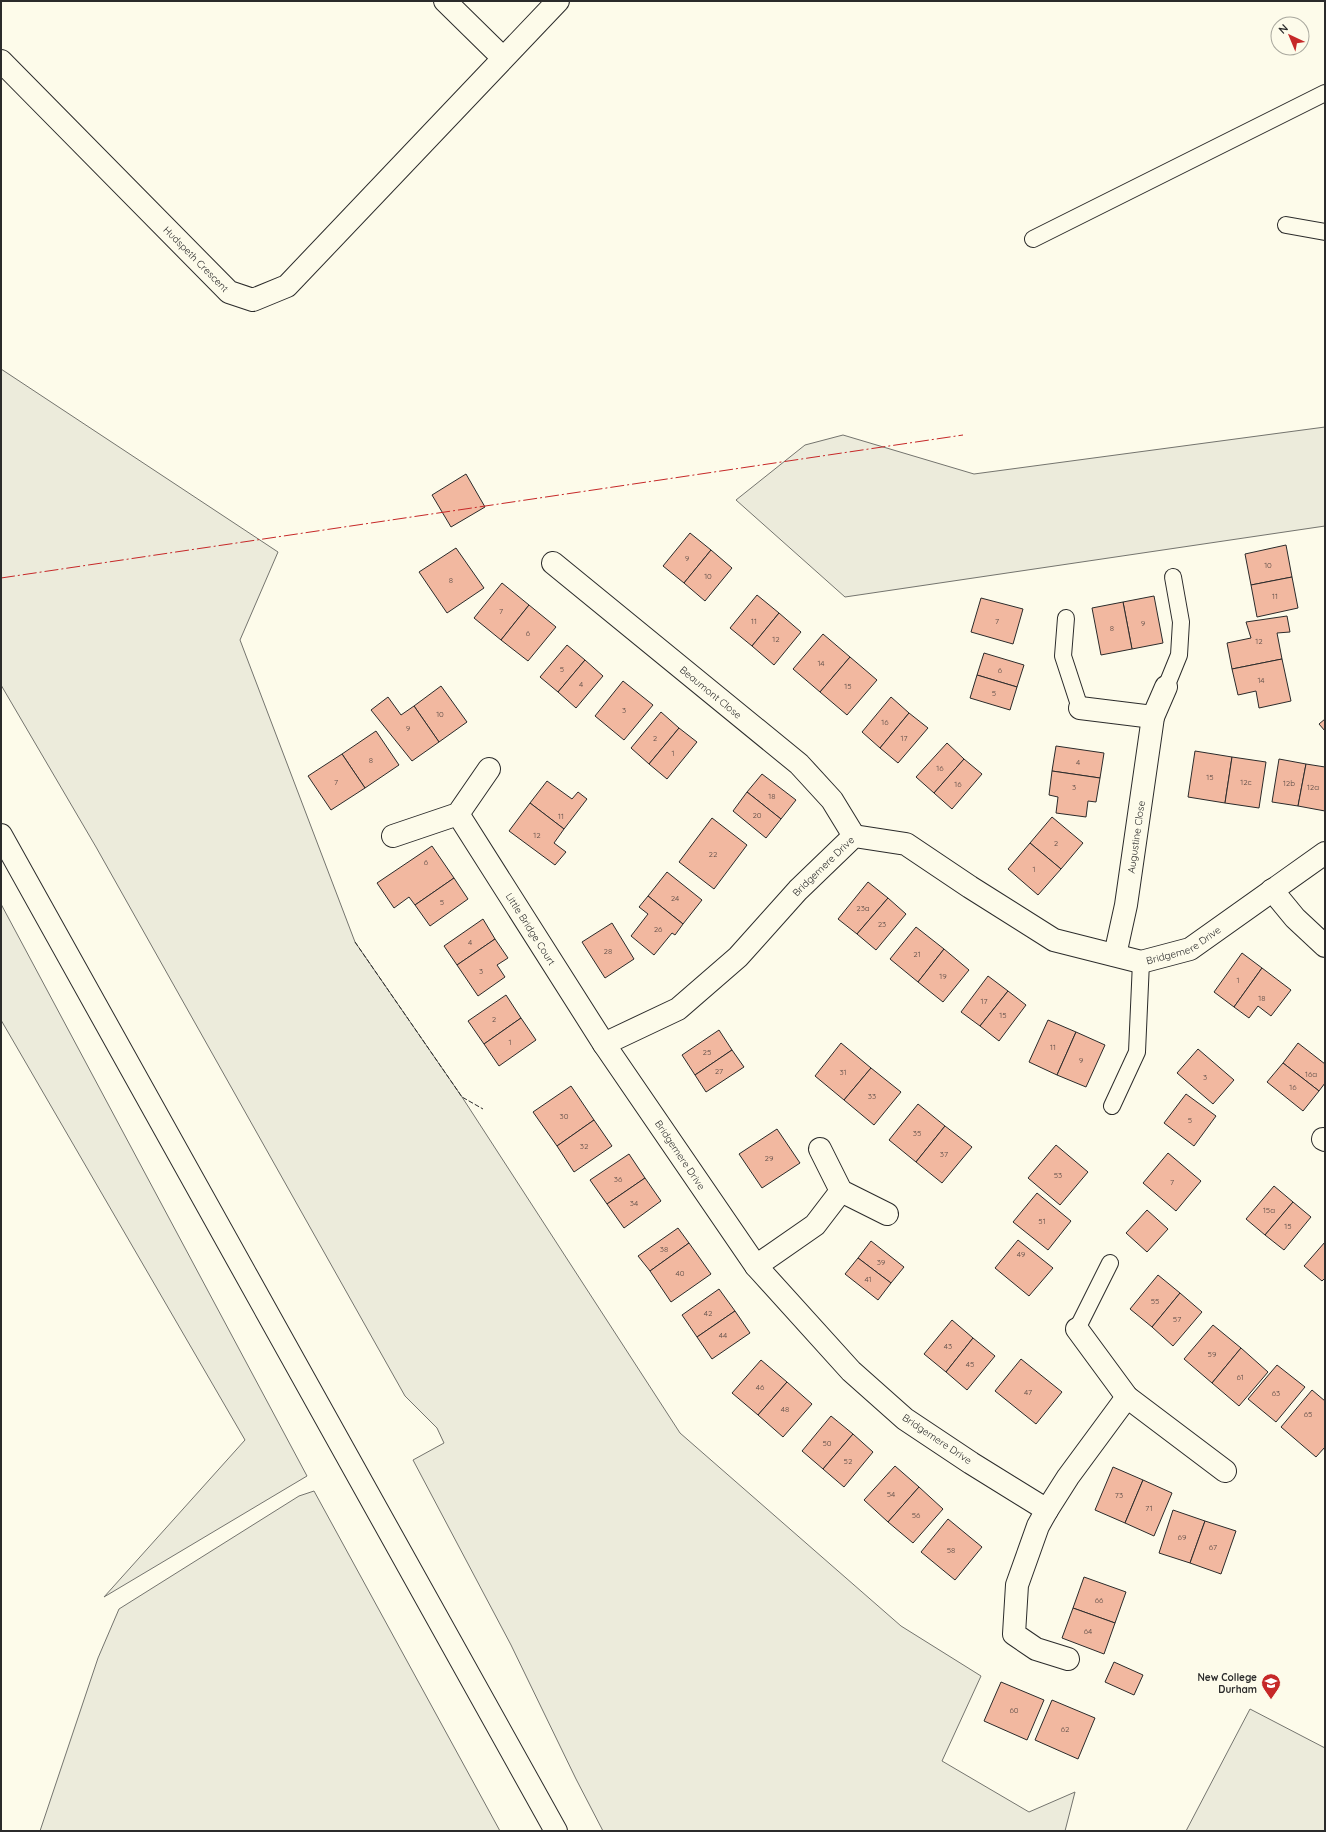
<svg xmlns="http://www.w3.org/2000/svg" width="1326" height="1832" viewBox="0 0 1326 1832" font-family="Quicksand,sans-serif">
  <rect width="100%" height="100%" fill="#fdfbea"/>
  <g fill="#ecebdb" stroke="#74746e">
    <polygon points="1,369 278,552 240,640 355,942 462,1097 680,1433 901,1626 981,1676 942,1761 1029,1812 1075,1792 1065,1831 603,1831 576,1779 511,1645 413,1460 444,1443 437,1428 405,1396 96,847 1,685"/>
    <polygon points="1325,427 1325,526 845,597 736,500 805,445 843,435 974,474"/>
    <polygon points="1,904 307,1476 104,1597 245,1440 1,1020"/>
    <polygon points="314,1491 500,1831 40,1831 98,1658 119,1609 299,1496"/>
    <polygon points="1250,1709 1325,1748 1325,1831 1186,1831"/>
  </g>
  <g fill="#f2b8a0" stroke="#2b2b2b">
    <polygon points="466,474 485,507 451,527 432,495"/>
    <polygon points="690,533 711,550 684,583 663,566"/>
    <polygon points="1286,545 1292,577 1251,585 1245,554"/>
    <polygon points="456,548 484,588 447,613 419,572"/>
    <polygon points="711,550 732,568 705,601 684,583"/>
    <polygon points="1292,577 1298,608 1257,617 1251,585"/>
    <polygon points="502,583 529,605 501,640 474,618"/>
    <polygon points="757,595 779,613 752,646 730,628"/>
    <polygon points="1154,596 1163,643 1132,649 1123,602"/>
    <polygon points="981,598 1023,609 1013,644 971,632"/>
    <polygon points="1123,602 1132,649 1101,655 1092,608"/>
    <polygon points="529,605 556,627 528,661 501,640"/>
    <polygon points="779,613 801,632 774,665 752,646"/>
    <polygon points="1287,616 1290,632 1277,633 1282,659 1232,669 1227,643 1251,638 1246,622"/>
    <polygon points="823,634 850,657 820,692 793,669"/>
    <polygon points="567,645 585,660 558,692 540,677"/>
    <polygon points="984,653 1024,665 1017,687 977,675"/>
    <polygon points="850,657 877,680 847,715 820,692"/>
    <polygon points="1282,659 1291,701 1259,708 1256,691 1238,695 1232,669"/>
    <polygon points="585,660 603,676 576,708 558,692"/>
    <polygon points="977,675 1017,687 1010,710 970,698"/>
    <polygon points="623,681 653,705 624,740 595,716"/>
    <polygon points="441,686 467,722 439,742 414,706"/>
    <polygon points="388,697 401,715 414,706 439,742 412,761 371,710"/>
    <polygon points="891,697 909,713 880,748 862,732"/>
    <polygon points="661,712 679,728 649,764 631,748"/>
    <polygon points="909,713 928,728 898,763 880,748"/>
    <polygon points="1325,719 1325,731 1319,724"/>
    <polygon points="679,728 697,742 667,779 649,764"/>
    <polygon points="376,731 399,765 365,788 342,754"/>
    <polygon points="947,743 964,759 934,793 916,777"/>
    <polygon points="1056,746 1104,753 1100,778 1052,771"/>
    <polygon points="1195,751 1232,757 1225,803 1188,797"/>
    <polygon points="342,754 365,788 331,810 308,776"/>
    <polygon points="1232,757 1266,762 1259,808 1225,803"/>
    <polygon points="964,759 982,774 952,809 934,793"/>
    <polygon points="1279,759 1306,764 1298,806 1272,802"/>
    <polygon points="1306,764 1325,767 1325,811 1298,806"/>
    <polygon points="1052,771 1100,778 1096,802 1088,801 1086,817 1056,813 1058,797 1049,795"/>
    <polygon points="762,774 796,800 781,819 747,792"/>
    <polygon points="547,781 572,799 578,792 587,799 564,829 530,803"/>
    <polygon points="747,792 781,819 766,838 733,811"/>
    <polygon points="530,803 564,829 554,843 566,852 555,865 509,831"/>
    <polygon points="1052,817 1083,843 1061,869 1030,843"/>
    <polygon points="712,818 747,845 714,889 679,862"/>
    <polygon points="1030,843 1061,869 1038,895 1008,869"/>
    <polygon points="432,846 454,878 415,905 409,897 394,908 377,883"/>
    <polygon points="667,872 702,900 683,924 648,896"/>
    <polygon points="454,878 468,899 430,926 415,905"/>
    <polygon points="868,882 888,898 857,934 838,919"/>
    <polygon points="648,896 683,924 675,935 672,933 654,955 631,936 648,914 639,907"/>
    <polygon points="888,898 906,914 876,950 857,934"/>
    <polygon points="483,919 495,939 457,965 444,946"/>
    <polygon points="612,923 634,959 605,978 582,942"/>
    <polygon points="916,927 944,949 918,982 890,959"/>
    <polygon points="495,939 508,958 497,965 505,977 478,996 457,965"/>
    <polygon points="944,949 969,970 943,1002 918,982"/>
    <polygon points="1242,953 1262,968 1234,1007 1214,992"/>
    <polygon points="1262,968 1291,990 1271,1016 1258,1006 1249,1018 1234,1007"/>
    <polygon points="988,976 1008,991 980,1026 961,1012"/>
    <polygon points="1008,991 1026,1005 999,1041 980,1026"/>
    <polygon points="506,995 521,1018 484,1044 468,1021"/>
    <polygon points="521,1018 536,1040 499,1066 484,1044"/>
    <polygon points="1048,1020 1076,1032 1057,1075 1029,1062"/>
    <polygon points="719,1030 732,1050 695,1075 682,1055"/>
    <polygon points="1076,1032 1105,1045 1086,1087 1057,1075"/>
    <polygon points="841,1043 871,1068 844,1100 815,1076"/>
    <polygon points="1298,1043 1325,1064 1325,1083 1319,1091 1283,1063"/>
    <polygon points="1198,1049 1234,1080 1213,1104 1177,1073"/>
    <polygon points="732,1050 744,1067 706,1092 695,1075"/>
    <polygon points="1283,1063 1319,1091 1303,1111 1267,1082"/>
    <polygon points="871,1068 901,1092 874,1125 844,1100"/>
    <polygon points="571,1086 594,1120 557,1146 533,1112"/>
    <polygon points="1186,1094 1216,1116 1194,1146 1164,1123"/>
    <polygon points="918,1104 945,1126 916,1162 889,1140"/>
    <polygon points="594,1120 612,1146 574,1172 557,1146"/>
    <polygon points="945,1126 972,1147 942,1183 916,1162"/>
    <polygon points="777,1129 800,1163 762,1188 739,1154"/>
    <polygon points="1056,1145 1088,1172 1060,1205 1028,1178"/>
    <polygon points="1168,1153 1201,1181 1176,1211 1143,1183"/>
    <polygon points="629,1154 645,1178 607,1204 590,1180"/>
    <polygon points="645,1178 661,1201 624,1228 607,1204"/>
    <polygon points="1274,1186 1293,1202 1265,1235 1246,1219"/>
    <polygon points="1037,1193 1071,1221 1048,1250 1013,1222"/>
    <polygon points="1293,1202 1311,1217 1284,1250 1265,1235"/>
    <polygon points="1147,1210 1168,1229 1147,1252 1126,1233"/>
    <polygon points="678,1228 689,1243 650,1271 638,1256"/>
    <polygon points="1018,1240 1053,1268 1029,1296 995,1268"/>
    <polygon points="871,1241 904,1267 891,1283 858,1258"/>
    <polygon points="1325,1242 1325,1278 1322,1281 1304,1266"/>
    <polygon points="689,1243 711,1274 671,1302 650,1271"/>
    <polygon points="858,1258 891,1283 878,1300 845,1274"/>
    <polygon points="1158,1275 1180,1293 1152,1327 1130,1309"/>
    <polygon points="719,1289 735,1311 697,1337 682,1315"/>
    <polygon points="1180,1293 1202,1312 1173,1346 1152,1327"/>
    <polygon points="735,1311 750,1333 712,1359 697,1337"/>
    <polygon points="952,1320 973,1338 946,1372 924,1354"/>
    <polygon points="1213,1325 1241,1348 1212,1383 1184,1359"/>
    <polygon points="973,1338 995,1356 967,1390 946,1372"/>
    <polygon points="1241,1348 1268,1372 1239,1406 1212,1383"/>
    <polygon points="1021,1359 1062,1392 1036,1424 995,1391"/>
    <polygon points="761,1360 787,1382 758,1415 732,1393"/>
    <polygon points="1277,1365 1305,1387 1276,1422 1248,1399"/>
    <polygon points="787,1382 812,1404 783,1437 758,1415"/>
    <polygon points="1312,1390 1325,1401 1325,1447 1316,1457 1281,1427"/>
    <polygon points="831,1416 853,1434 823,1469 802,1451"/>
    <polygon points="853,1434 873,1452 844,1487 823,1469"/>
    <polygon points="895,1466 919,1487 888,1522 864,1500"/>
    <polygon points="1113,1467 1143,1480 1125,1523 1095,1510"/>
    <polygon points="1143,1480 1172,1493 1154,1536 1125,1523"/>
    <polygon points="919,1487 943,1509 913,1543 888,1522"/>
    <polygon points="1173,1510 1205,1521 1190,1563 1159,1553"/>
    <polygon points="948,1519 982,1547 955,1580 921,1552"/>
    <polygon points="1205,1521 1236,1531 1221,1574 1190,1563"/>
    <polygon points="1084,1577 1126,1592 1115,1623 1073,1608"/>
    <polygon points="1073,1608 1115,1623 1104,1654 1062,1638"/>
    <polygon points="1114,1662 1143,1675 1134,1695 1105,1682"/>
    <polygon points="1001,1682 1044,1700 1027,1740 984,1721"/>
    <polygon points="1052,1700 1095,1718 1078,1759 1035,1740"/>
  </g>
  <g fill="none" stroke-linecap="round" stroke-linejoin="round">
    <defs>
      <g id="service">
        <polyline points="1286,225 1325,232"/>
        <polyline points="1033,239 1325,93"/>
        <polyline points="1066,618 1063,656 1080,708"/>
        <polyline points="1166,687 1179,655 1181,622 1173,577"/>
        <polyline points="1112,1106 1137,1052 1141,962"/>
        <polyline points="1077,1329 1110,1263"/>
      </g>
      <g id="minor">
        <polyline points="445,1 503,58"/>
        <path id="s1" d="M1,61L229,292L253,300L287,286L558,1"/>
        <path id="s2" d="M553,563L799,764L832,800L854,836"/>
        <polyline points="1080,708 1153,717"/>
        <path id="s3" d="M458,814L604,1044"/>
        <polyline points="393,836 458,814 489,769"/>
        <polyline points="1272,890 1295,918 1325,946"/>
        <path id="s4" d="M1115,955L1126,905L1153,717L1166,687"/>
        <polyline points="1323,1139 1325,1140"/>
        <polyline points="820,1149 841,1191 887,1214"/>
        <polyline points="756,1266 815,1225 841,1191"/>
        <polyline points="1077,1329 1127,1397 1225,1471"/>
        <path id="s5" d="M1127,1397L1068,1477L1047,1510L971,1463L905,1419L851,1371L756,1266L604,1044L678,1009L738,957L798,890L854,836L906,844L970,887L1054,940L1141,962L1190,949L1325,853"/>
        <polyline points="1047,1510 1038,1526 1017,1585 1014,1634 1036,1649 1068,1659"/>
      </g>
      <polyline id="trunk" points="1,835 556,1831"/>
    </defs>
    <use href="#service" stroke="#2b2b2b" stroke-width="18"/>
    <use href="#minor" stroke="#2b2b2b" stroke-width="24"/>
    <use href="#trunk" stroke="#2b2b2b" stroke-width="24"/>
    <use href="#service" stroke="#fdfbea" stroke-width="16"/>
    <use href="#minor" stroke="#fdfbea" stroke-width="22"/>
    <use href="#trunk" stroke="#fdfbea" stroke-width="22"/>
    <polyline stroke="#2b2b2b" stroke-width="1" stroke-dasharray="5 2" stroke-linecap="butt" points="355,942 462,1097 483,1109"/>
    <polyline stroke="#c62828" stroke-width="1" stroke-dasharray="14 3 2 3" stroke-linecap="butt" points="1,578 963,435"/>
  </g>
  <defs>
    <symbol id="university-pin" viewBox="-11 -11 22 30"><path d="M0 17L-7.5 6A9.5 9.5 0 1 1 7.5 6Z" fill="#c62828" stroke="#fdfbea"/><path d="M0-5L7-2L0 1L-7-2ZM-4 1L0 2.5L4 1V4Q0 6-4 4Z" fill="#fff"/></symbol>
  </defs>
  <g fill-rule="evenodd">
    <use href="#university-pin" x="1260" y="1672" width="22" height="30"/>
  </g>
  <g text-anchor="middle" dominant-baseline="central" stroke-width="3" stroke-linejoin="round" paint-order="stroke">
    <g font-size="8" fill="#5d4e48">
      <text x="687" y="558">9</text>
      <text x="1268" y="565">10</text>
      <text x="708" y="576">10</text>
      <text x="451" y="580">8</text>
      <text x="1275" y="596">11</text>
      <text x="501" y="611">7</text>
      <text x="754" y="621">11</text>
      <text x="997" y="621">7</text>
      <text x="1143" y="623">9</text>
      <text x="1112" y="628">8</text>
      <text x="528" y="633">6</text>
      <text x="776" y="639">12</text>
      <text x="1259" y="641">12</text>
      <text x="821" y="663">14</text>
      <text x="562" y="669">5</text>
      <text x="1000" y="670">6</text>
      <text x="1261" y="680">14</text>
      <text x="581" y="684">4</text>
      <text x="848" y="686">15</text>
      <text x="994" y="693">5</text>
      <text x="624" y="710">3</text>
      <text x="440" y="714">10</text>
      <text x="885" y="722">16</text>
      <text x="408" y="728">9</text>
      <text x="655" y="738">2</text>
      <text x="904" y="738">17</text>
      <text x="673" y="753">1</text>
      <text x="371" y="760">8</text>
      <text x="1078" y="762">4</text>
      <text x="940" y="768">16</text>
      <text x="1210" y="777">15</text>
      <text x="336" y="782">7</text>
      <text x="1246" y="782">12c</text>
      <text x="1289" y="783">12b</text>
      <text x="958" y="784">16</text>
      <text x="1074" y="787">3</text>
      <text x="1313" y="787">12a</text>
      <text x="772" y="796">18</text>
      <text x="757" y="815">20</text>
      <text x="561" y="816">11</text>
      <text x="537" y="835">12</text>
      <text x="1056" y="843">2</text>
      <text x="713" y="854">22</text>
      <text x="426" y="862">6</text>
      <text x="1034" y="869">1</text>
      <text x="675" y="898">24</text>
      <text x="442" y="902">5</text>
      <text x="863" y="908">23a</text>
      <text x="882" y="924">23</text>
      <text x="658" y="929">26</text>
      <text x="470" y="942">4</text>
      <text x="608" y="951">28</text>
      <text x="917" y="954">21</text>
      <text x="481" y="971">3</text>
      <text x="943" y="976">19</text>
      <text x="1238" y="980">1</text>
      <text x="1262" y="998">18</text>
      <text x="984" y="1001">17</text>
      <text x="1003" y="1015">15</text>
      <text x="494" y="1019">2</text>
      <text x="510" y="1042">1</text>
      <text x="1053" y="1047">11</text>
      <text x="707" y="1052">25</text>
      <text x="1081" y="1060">9</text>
      <text x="719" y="1071">27</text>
      <text x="843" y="1072">31</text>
      <text x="1311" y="1074">16a</text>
      <text x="1205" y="1077">3</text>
      <text x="1293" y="1087">16</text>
      <text x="872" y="1096">33</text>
      <text x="564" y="1116">30</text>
      <text x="1190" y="1120">5</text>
      <text x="917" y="1133">35</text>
      <text x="584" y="1146">32</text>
      <text x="944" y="1154">37</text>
      <text x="769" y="1158">29</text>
      <text x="1058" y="1175">53</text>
      <text x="618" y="1179">36</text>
      <text x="1172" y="1182">7</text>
      <text x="634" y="1203">34</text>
      <text x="1269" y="1210">15a</text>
      <text x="1042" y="1221">51</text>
      <text x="1288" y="1226">15</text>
      <text x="664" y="1249">38</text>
      <text x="1021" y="1254">49</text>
      <text x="881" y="1262">39</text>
      <text x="680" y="1273">40</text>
      <text x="868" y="1279">41</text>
      <text x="1155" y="1301">55</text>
      <text x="708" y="1313">42</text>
      <text x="1177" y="1319">57</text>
      <text x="723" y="1335">44</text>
      <text x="948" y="1346">43</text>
      <text x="1212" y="1354">59</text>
      <text x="970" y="1364">45</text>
      <text x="1240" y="1377">61</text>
      <text x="760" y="1387">46</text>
      <text x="1028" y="1392">47</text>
      <text x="1276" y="1393">63</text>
      <text x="785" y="1409">48</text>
      <text x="1308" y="1414">65</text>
      <text x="827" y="1443">50</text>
      <text x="848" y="1461">52</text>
      <text x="891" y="1494">54</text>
      <text x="1119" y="1495">73</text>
      <text x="1149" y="1508">71</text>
      <text x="916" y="1515">56</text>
      <text x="1182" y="1537">69</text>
      <text x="1213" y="1547">67</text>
      <text x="951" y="1550">58</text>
      <text x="1099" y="1600">66</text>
      <text x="1088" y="1631">64</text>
      <text x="1014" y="1710">60</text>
      <text x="1065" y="1729">62</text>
    </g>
    <g font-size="10" fill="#2b2b2b" stroke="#fdfbea">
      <text stroke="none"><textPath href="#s1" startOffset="278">Hudspeth Crescent</textPath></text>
      <text stroke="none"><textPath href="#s2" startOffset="204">Beaumont Close</textPath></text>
      <text stroke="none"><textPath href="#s4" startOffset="120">Augustine Close</textPath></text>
      <text stroke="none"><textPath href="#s5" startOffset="1076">Bridgemere Drive</textPath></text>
      <text stroke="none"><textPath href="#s3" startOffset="136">Little Bridge Court</textPath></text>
      <text stroke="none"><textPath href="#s5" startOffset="1484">Bridgemere Drive</textPath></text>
      <text transform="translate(680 1155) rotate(56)">Bridgemere Drive</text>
      <text transform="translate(937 1439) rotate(34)">Bridgemere Drive</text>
    </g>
    <g font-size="10" font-weight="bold" fill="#2b2b2b" stroke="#fdfbea" text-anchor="end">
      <text x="1257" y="1677">New College<tspan x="1257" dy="12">Durham</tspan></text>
    </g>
  </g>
  <rect width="1326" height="1832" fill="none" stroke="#2b2b2b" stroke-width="4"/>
  <g transform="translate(1290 36) rotate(316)"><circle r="19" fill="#fdfbea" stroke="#a9a89e"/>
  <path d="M0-3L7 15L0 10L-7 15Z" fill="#c62828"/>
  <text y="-6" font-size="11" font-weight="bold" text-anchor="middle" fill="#2b2b2b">N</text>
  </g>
</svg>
